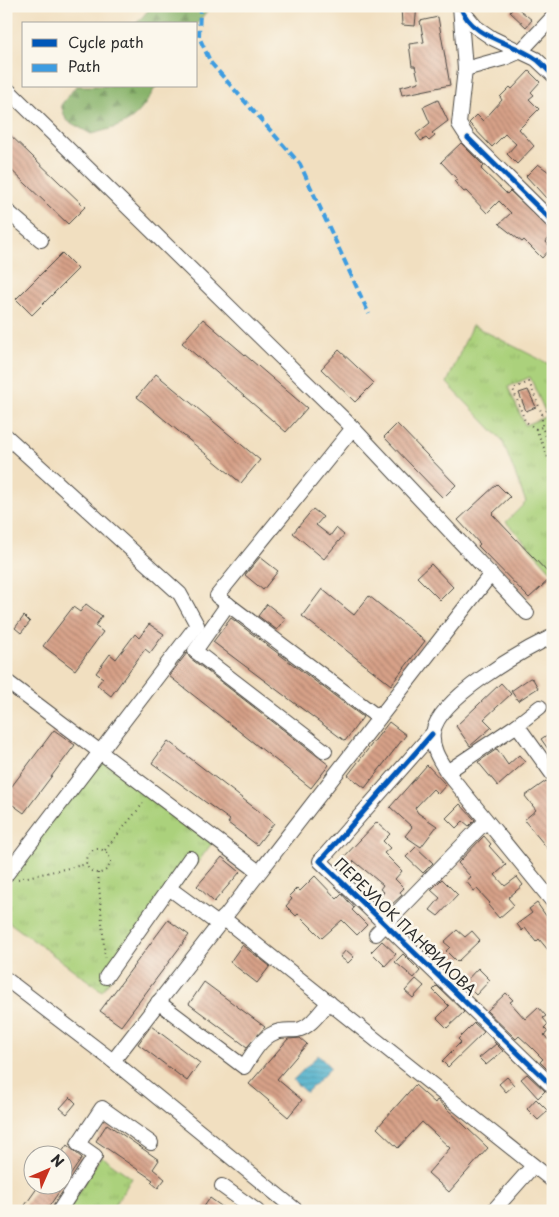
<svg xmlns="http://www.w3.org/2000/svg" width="559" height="1217" viewBox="0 0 559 1217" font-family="'Playpen Sans',sans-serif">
  <defs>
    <pattern id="grass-tufts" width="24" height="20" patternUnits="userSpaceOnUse" patternTransform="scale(1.25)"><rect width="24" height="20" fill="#abd17b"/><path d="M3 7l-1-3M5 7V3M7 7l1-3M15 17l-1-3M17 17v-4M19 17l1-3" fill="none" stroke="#93b46a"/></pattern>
    <pattern id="forest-firs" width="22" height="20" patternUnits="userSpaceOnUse" patternTransform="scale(1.25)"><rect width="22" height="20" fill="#88b36b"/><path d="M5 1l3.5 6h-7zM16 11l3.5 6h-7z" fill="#6f9258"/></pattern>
    <pattern id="water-rules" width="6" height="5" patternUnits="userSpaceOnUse" patternTransform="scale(1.25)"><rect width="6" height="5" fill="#4baeca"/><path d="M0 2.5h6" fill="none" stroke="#3f8ea4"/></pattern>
    <pattern id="building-back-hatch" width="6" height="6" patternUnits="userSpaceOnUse" patternTransform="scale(1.25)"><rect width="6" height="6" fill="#d7a188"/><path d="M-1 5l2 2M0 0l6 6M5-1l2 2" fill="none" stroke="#af836f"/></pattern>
  </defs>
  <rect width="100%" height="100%" fill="#fbf7ec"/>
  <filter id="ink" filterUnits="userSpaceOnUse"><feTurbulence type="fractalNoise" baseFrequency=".02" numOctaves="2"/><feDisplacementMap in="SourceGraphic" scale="10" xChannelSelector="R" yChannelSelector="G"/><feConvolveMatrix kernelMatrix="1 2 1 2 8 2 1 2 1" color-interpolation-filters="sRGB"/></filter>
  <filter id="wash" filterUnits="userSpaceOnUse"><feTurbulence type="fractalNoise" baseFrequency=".0096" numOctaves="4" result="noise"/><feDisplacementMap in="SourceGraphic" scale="20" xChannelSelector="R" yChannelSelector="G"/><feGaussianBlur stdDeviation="1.12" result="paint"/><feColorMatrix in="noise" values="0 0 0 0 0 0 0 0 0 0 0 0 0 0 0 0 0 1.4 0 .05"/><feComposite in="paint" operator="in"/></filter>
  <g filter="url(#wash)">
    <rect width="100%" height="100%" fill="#f1dfc0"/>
    <g fill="url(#grass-tufts)" stroke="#6b7e53" fill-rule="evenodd">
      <path d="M472,325L553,366V573L506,522L526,502L502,440L447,383ZM530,377L547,416L525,425L508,387Z"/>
      <polygon points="100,752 215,839 102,991 6,920 6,875"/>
      <polygon points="101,1156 132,1178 111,1211 67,1211"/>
    </g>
    <g fill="url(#forest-firs)" stroke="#5a6f4b">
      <polygon points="152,6 211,6 196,25 136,24"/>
      <path d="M76,86H156C137,121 128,125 91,134L66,120L61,105Z"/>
    </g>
    <polygon fill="url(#water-rules)" stroke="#3b6c7a" points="318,1055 331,1068 306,1093 293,1080"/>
    <g id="blocks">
      <g fill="url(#building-back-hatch)">
        <polygon points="401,6 417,6 415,26 402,25"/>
        <polygon points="515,6 532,20 526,27 510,12"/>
        <polygon points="438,17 450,85 402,95 400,87 419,82 415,66 412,66 409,44 424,42 420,21"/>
        <polygon points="529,71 540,82 531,92 534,95 529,99 539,109 519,129 534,146 517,164 507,154 516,144 505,134 492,147 469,123 477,115 483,121 502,100 500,97 510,87 512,89"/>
        <polygon points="438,100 448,121 432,133 435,136 429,141 426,138 421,141 416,134 430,123 423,107"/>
        <polygon points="6,131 85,207 68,224 6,165"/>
        <polygon points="461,143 484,166 481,169 507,194 510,191 553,232 546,242 551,248 542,258 524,240 522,242 499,224 511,213 499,201 487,213 466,191 464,192 454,181 457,179 441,162"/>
        <polygon points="538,164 553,175 553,192 546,198 526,176"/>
        <polygon points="62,253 78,269 32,315 16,299"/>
        <polygon points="203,319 307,408 286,432 182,343"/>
        <polygon points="339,350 374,383 355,402 321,369"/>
        <polygon points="156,374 260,460 241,483 137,397"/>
        <polygon points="528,390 536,407 526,411 519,393"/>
        <polygon points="397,424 456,485 443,498 384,437"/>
        <polygon points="497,484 510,497 492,514 552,577 529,598 478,546 480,544 458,520"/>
        <polygon points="313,509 323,517 316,525 330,536 336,528 344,535 324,559 293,533"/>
        <polygon points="260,557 278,571 263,590 245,575"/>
        <polygon points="431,564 453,587 440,600 417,577"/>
        <polygon points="322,589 354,615 369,596 425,641 391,685 302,616"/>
        <polygon points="86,604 102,616 95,626 103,632 75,670 43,646 73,607 80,612"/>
        <polygon points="267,604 286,619 277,630 258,616"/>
        <polygon points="24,616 30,622 21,633 15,628"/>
        <polygon points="231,618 363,717 345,741 213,642"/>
        <polygon points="149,624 164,634 150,653 145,649 111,696 97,685 103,678 96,673 110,654 116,659 135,634 139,638"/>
        <polygon points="187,653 190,658 329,765 311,788 169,676"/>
        <polygon points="530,678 533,679 538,688 518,701 511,691"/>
        <polygon points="501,683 511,694 484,719 492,727 470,746 456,726"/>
        <polygon points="389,722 406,735 365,788 348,775"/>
        <polygon points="54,730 75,745 24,813 6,800 6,794"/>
        <polygon points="553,731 553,756 541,739"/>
        <polygon points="168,741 274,823 257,845 228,823 230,820 152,763"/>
        <polygon points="497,749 508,765 519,755 525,762 498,786 478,762"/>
        <polygon points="427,765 446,785 438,794 433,789 415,808 418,813 437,826 421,847 405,836 412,827 390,807"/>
        <polygon points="546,781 553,788 553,855 524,820 536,810 525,796"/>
        <polygon points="460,804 475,820 469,826 463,821 456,828 446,818"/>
        <polygon points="377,822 390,834 383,841 390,848 384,853 402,871 395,879 404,888 400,892 402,895 390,906 380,897 384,892 380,889 383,885 354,861 350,865 343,858"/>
        <polygon points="484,836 491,844 489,846 506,865 495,875 505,886 517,877 523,885 508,898 514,905 499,918 488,905 490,903 477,889 474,891 466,881 471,877 458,863"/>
        <polygon points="416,847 433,863 423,873 406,857"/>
        <polygon points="222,857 240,872 214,902 197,886"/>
        <polygon points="315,876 337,899 342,894 354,908 352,910 367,925 357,935 342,920 322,938 298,914 296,916 286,906 292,899 289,896 297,888 300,891"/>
        <polygon points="442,879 458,895 438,916 430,910 440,898 431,890"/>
        <polygon points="537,903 549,920 553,917 553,956 539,939 536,942 525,928 522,931 517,924 532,913 529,909"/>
        <polygon points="168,920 189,935 121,1026 100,1011"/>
        <polygon points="457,930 465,937 472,931 480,940 457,962 446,951 450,947 444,942"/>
        <polygon points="382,941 396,954 385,966 371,952"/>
        <polygon points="242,945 270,966 257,983 230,962"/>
        <polygon points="346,950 354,957 348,963 340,957"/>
        <polygon points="403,954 420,971 414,978 395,962"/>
        <polygon points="478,968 490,980 476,995 464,983"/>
        <polygon points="416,979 424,986 413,998 405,991"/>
        <polygon points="204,982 265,1027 247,1047 189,1004"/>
        <polygon points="437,986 464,1012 447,1028 437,1018 449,1006 433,990"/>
        <polygon points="506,993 513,1000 510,1002 525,1019 538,1007 546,1016 543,1018 548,1024 544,1028 548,1032 544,1035 553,1045 553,1075 540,1062 543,1059 531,1047 519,1036 516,1039 487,1011"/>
        <polygon points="474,1023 484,1032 448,1067 442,1061 461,1042 458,1039"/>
        <polygon points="151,1026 200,1063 187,1081 138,1044"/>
        <polygon points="300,1038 307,1044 277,1079 302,1100 288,1117 249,1084 288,1039"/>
        <polygon points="494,1042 503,1051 486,1065 479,1058 496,1044"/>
        <polygon points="527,1074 545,1091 538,1098 521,1079"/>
        <polygon points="507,1077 514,1085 506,1092 499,1084"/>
        <polygon points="415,1085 435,1103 437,1100 444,1106 488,1148 449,1192 428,1173 450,1148 422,1122 398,1148 377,1128"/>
        <polygon points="70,1097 76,1103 67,1114 60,1108"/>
        <polygon points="536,1099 548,1111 538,1120 527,1109"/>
        <polygon points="107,1124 159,1160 153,1169 165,1179 158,1188 151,1182 153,1180 96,1141"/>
        <polygon points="67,1145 82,1158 46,1211 21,1211 40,1184 62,1184 62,1152"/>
        <polygon points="210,1198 228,1211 201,1211"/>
      </g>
    </g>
  </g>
  <g filter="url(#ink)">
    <use href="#blocks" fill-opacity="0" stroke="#494641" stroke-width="1"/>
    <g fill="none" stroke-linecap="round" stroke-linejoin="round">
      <defs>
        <g id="minor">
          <polyline points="460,6 465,69 459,124 468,138 553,222"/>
          <polyline points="461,9 476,27 492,38 536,59 553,75"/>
          <polyline points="465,69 505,58 521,51 553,17"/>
          <polyline points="6,88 353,428 527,613"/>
          <polyline points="6,210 41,240"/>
          <polyline points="353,428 217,596 379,718"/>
          <polyline points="6,436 180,594 197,625 6,875"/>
          <polyline points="228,604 195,651 325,751"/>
          <path d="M553,636C522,651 438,698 433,733C431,748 440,761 447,772L553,902"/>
          <polyline points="6,681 259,872"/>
          <polyline points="517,725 540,707"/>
          <polyline points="432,734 320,861 553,1087"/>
          <polyline points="447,772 517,725 553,775"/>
          <polyline points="169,888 218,924"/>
          <polyline points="223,918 553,1181"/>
          <polyline points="376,934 486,821"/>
          <polyline points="106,977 190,858"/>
          <polyline points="6,979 113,1061 297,1211"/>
          <path d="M158,1002L244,1067C252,1055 260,1039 274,1033C282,1029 289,1031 297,1030C310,1028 320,1012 329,1002"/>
          <polyline points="113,1061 491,574"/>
          <polyline points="222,1186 257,1211"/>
          <polyline points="59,1211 95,1156 78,1144 102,1108 151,1143"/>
          <polyline points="493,1211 533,1166"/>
        </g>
      </defs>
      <use href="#minor" stroke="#494641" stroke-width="16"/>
      <g stroke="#494641" stroke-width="2" stroke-dasharray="1 4" stroke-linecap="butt">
        <polyline points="542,414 553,406"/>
        <polyline points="536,429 525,421 513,389 529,382 542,414 542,427"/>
        <polyline points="553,454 542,427 536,429 553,469"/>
        <circle cx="98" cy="861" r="12"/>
        <polyline points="105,850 146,800"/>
        <polyline points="98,873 105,958"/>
        <polyline points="18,879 87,864"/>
      </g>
      <use href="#minor" stroke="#fff" stroke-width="14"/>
      <polyline stroke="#3d9ce1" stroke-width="4" stroke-dasharray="8 4" stroke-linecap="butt" points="197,6 200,9 199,37 211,63 300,164 369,314"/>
      <defs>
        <g id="cycleway">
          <path d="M460,6C472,39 511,41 536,59C542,63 547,70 553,75"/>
          <polyline points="468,138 553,222"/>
          <polyline points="432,734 320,861 553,1087"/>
        </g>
      </defs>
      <use href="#cycleway" stroke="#fbf7ec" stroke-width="8"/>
      <use href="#cycleway" stroke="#0057b8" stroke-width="5"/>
    </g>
  </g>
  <g text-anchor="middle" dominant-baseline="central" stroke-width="5" stroke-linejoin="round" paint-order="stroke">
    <g font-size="15" fill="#2b2b2b" stroke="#fbf7ec">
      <text transform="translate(406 926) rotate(44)">ПЕРЕУЛОК ПАНФИЛОВА</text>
    </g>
  </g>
  <rect width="559" height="1217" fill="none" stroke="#fbf7ec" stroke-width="25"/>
  <rect x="22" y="22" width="175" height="65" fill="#fbf7ec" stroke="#a8a59f"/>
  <rect x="32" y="39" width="25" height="8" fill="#0057b8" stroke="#a8a59f"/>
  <text x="68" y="48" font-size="15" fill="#2b2b2b">Cycle path</text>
  <rect x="32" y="64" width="25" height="8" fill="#3d9ce1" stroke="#a8a59f"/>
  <text x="68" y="72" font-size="15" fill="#2b2b2b">Path</text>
  <g transform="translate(48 1170) rotate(45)"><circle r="24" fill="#fbf7ec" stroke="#a8a59f"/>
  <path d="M0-4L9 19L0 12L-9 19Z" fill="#c8321e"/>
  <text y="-8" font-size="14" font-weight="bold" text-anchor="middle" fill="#2b2b2b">N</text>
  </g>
</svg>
